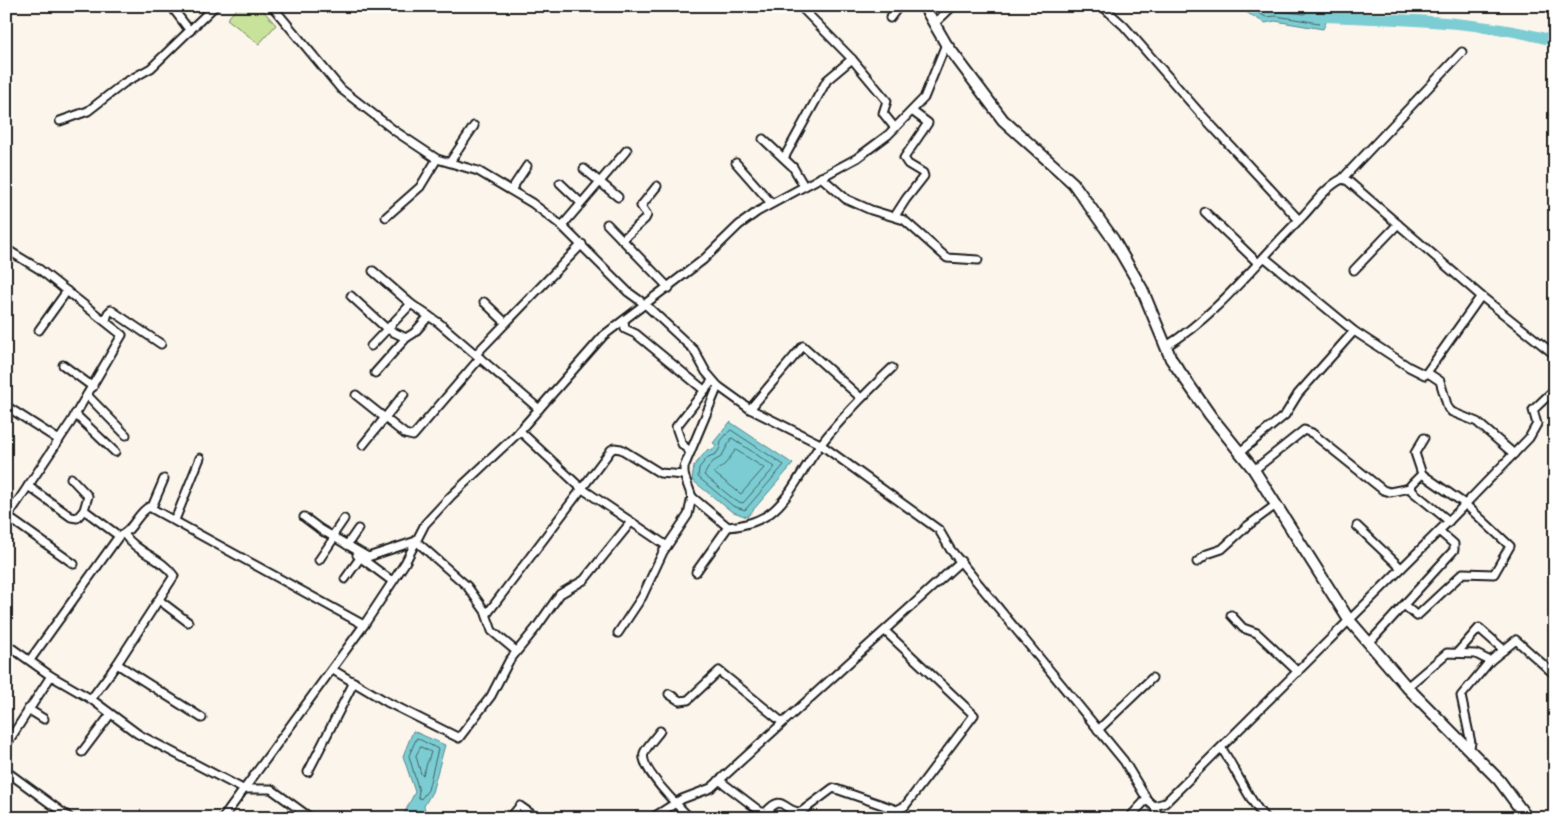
<svg xmlns="http://www.w3.org/2000/svg" width="1561" height="824" viewBox="0 0 1561 824" font-family="Itim,sans-serif">
  <rect width="100%" height="100%" fill="#fcf5ec"/>
  <filter id="ink" filterUnits="userSpaceOnUse"><feTurbulence type="fractalNoise" baseFrequency=".02" numOctaves="2"/><feDisplacementMap in="SourceGraphic" scale="10" xChannelSelector="R" yChannelSelector="G"/><feConvolveMatrix kernelMatrix="1 2 1 2 8 2 1 2 1" color-interpolation-filters="sRGB"/></filter>
  <g filter="url(#ink)">
    <polygon fill="#c7e39a" stroke="#72805b" points="239,6 259,6 276,25 259,44 227,19"/>
    <g fill="#7ccdd3" stroke="#56868a">
      <polygon points="1235,6 1303,6 1331,11 1323,29 1275,21 1265,23"/>
      <polygon points="730,422 793,464 747,517 731,511 692,480 694,466 708,449 712,451 716,445 713,443"/>
      <polygon points="413,731 445,745 432,792 424,806 427,818 402,818 415,792 403,756"/>
    </g>
    <g fill="none" stroke-linecap="round" stroke-linejoin="round">
      <g stroke="#426365" stroke-width="1">
        <polyline points="1245,6 1266,17 1276,16 1319,23 1322,16 1314,12 1313,6"/>
        <path d="M1258,6C1269,12 1291,12 1304,14L1307,12L1306,6"/>
        <polygon points="731,430 784,465 745,510 733,506 698,477 699,468 708,457 716,454 720,448 721,441"/>
        <polygon points="732,438 775,467 743,503 736,501 704,475 711,463 721,457"/>
        <polygon points="736,450 764,468 741,494 714,473 725,464"/>
        <polygon points="417,738 438,749 428,790 421,799 418,797 419,791 409,756"/>
        <polygon points="421,747 431,752 423,775 421,774 416,756"/>
      </g>
      <path stroke="#7ccdd3" stroke-width="11" d="M1313,16C1394,20 1477,19 1555,41"/>
      <defs>
        <g id="street">
          <polyline points="171,6 190,31"/>
          <polyline points="272,6 341,89 395,131 437,159 478,171 532,203 562,226 628,292 646,305 694,350 706,372 718,386 750,409 820,444 939,530 950,549 1124,761 1148,801"/>
          <polyline points="800,6 852,59 887,101 883,113 895,128"/>
          <polyline points="1102,6 1124,26 1199,112 1299,220"/>
          <polyline points="890,18 899,6"/>
          <polyline points="934,24 953,6"/>
          <polyline points="60,121 88,111 124,83 151,68 215,6"/>
          <polyline points="763,139 793,167 804,186"/>
          <polyline points="784,158 827,80 852,59"/>
          <polyline points="450,162 474,126"/>
          <polyline points="736,163 771,203"/>
          <polyline points="584,169 618,197"/>
          <polyline points="821,177 846,199 871,210 904,220 947,258 978,260"/>
          <polyline points="1342,179 1462,52"/>
          <polyline points="560,183 581,203"/>
          <polyline points="511,190 527,166"/>
          <polyline points="1205,212 1258,263"/>
          <polyline points="895,216 906,199 924,176 923,173 908,164 904,158 928,123 912,111"/>
          <polyline points="386,217 420,187 437,159"/>
          <polyline points="607,224 669,288"/>
          <polyline points="562,226 627,150"/>
          <polyline points="622,240 645,219 647,215 641,206 657,186"/>
          <polyline points="6,249 39,269 122,335 71,422 6,519"/>
          <polyline points="1354,270 1398,224"/>
          <polyline points="373,271 411,304 439,323 539,409"/>
          <polyline points="351,296 387,329 406,338 414,333 429,316"/>
          <polyline points="1481,296 1555,355"/>
          <polyline points="484,302 505,322"/>
          <polyline points="106,320 108,313 111,310 161,344"/>
          <polyline points="624,321 625,329 636,334 704,390"/>
          <polyline points="39,330 67,291"/>
          <polyline points="371,346 411,304"/>
          <path d="M1165,347C1220,313 1258,260 1303,216C1314,204 1327,186 1342,179L1348,181L1481,296L1425,375L1409,367L1354,331L1264,257"/>
          <polyline points="476,354 582,244"/>
          <polyline points="63,365 93,387"/>
          <polyline points="375,373 406,338"/>
          <polyline points="1428,373 1440,381 1448,408 1452,412 1477,422 1514,454"/>
          <polyline points="87,395 126,435"/>
          <polyline points="356,395 405,434 413,436 480,358"/>
          <polyline points="6,406 59,440"/>
          <polyline points="750,409 803,346 861,398"/>
          <polyline points="75,414 115,452"/>
          <polyline points="520,431 581,488 667,546"/>
          <polyline points="363,445 404,394"/>
          <polyline points="690,452 682,444 676,427 712,381"/>
          <polyline points="1240,452 1285,415 1298,394 1354,331"/>
          <polyline points="1254,470 1304,430 1312,433 1383,490 1390,492 1410,488"/>
          <polyline points="1422,474 1411,485 1412,491 1449,521"/>
          <polyline points="71,478 88,496 84,510 119,536"/>
          <polyline points="28,486 71,517 77,518 84,510"/>
          <path d="M692,497L728,527C743,526 762,521 774,510C793,493 805,465 821,444C842,417 867,392 892,368"/>
          <polyline points="152,507 164,479"/>
          <polyline points="8,517 74,564"/>
          <polyline points="304,517 324,532"/>
          <polyline points="175,520 200,458"/>
          <polyline points="1357,526 1401,568"/>
          <polyline points="320,529 368,557 416,541 467,586 485,611 492,631 516,651"/>
          <polyline points="333,535 344,519"/>
          <polyline points="347,545 358,529"/>
          <polyline points="357,555 392,581"/>
          <polyline points="319,560 334,538"/>
          <polyline points="1197,562 1207,554 1222,549 1246,527 1277,504"/>
          <polyline points="696,572 728,527"/>
          <polyline points="345,579 360,558"/>
          <polyline points="159,600 188,622"/>
          <polyline points="1404,605 1417,616 1463,573 1494,574 1510,546 1465,504 1422,474 1415,453 1424,438"/>
          <polyline points="487,614 611,450 614,448 621,449 660,473 684,475"/>
          <polyline points="1231,615 1243,628 1257,633 1298,672"/>
          <polyline points="618,633 642,597 663,552 688,515 692,497 684,475 684,467 718,386"/>
          <polyline points="1369,643 1454,550 1454,544 1439,531"/>
          <polyline points="6,644 51,676 91,699 138,734 243,789 271,789 311,818"/>
          <polyline points="1457,653 1479,628 1504,650"/>
          <path d="M30,660L119,536C133,531 137,513 149,507L364,625"/>
          <polyline points="117,664 202,718"/>
          <polyline points="333,670 387,702 459,738 491,696 509,661 536,628 560,594 584,580 631,522"/>
          <polyline points="1407,687 1447,653 1476,654 1490,661 1516,640 1555,675"/>
          <polyline points="669,694 680,701 688,700 719,671 782,722"/>
          <path d="M91,699L117,664L174,576C162,558 137,553 124,534"/>
          <polyline points="28,709 44,719"/>
          <polyline points="1098,730 1152,678"/>
          <path d="M660,731C655,738 647,746 644,753C639,768 680,808 690,818"/>
          <polyline points="6,745 51,676"/>
          <path d="M1222,749C1237,771 1247,798 1265,818"/>
          <polyline points="1469,750 1471,743 1461,696 1490,661"/>
          <polyline points="82,752 110,715"/>
          <polyline points="6,771 70,818"/>
          <polyline points="308,772 354,682"/>
          <path d="M719,780L761,812H766C784,792 782,812 801,812L833,788L897,810L905,806L974,715L885,631"/>
          <polyline points="1154,806 1159,818"/>
          <polyline points="223,818 364,625 405,563 425,524 451,496 516,435 604,335 703,260 739,225 757,212 857,158 888,135 924,98 946,44"/>
          <polyline points="510,818 520,806 537,818"/>
          <polyline points="652,818 682,799 711,788 961,561"/>
          <polyline points="1129,818 1144,802 1148,801 1154,806 1165,803 1449,521 1529,438 1537,424 1533,410 1555,389"/>
        </g>
        <polyline id="secondary" points="924,6 946,44 1003,120 1073,183 1113,239 1142,289 1171,359 1210,415 1254,470 1349,620 1407,687 1499,780 1527,818"/>
      </defs>
      <use href="#street" stroke="#1c1c1c" stroke-width="11"/>
      <use href="#secondary" stroke="#1c1c1c" stroke-width="14"/>
      <use href="#street" stroke="#fff" stroke-width="7"/>
      <use href="#secondary" stroke="#fff" stroke-width="10"/>
    </g>
  </g>
  <rect width="1561" height="824" fill="none" stroke="#fff" stroke-width="25"/>
  <rect x="12" y="12" width="1536" height="799" fill="none" stroke="#1c1c1c" stroke-width="2" filter="url(#ink)"/>
</svg>
